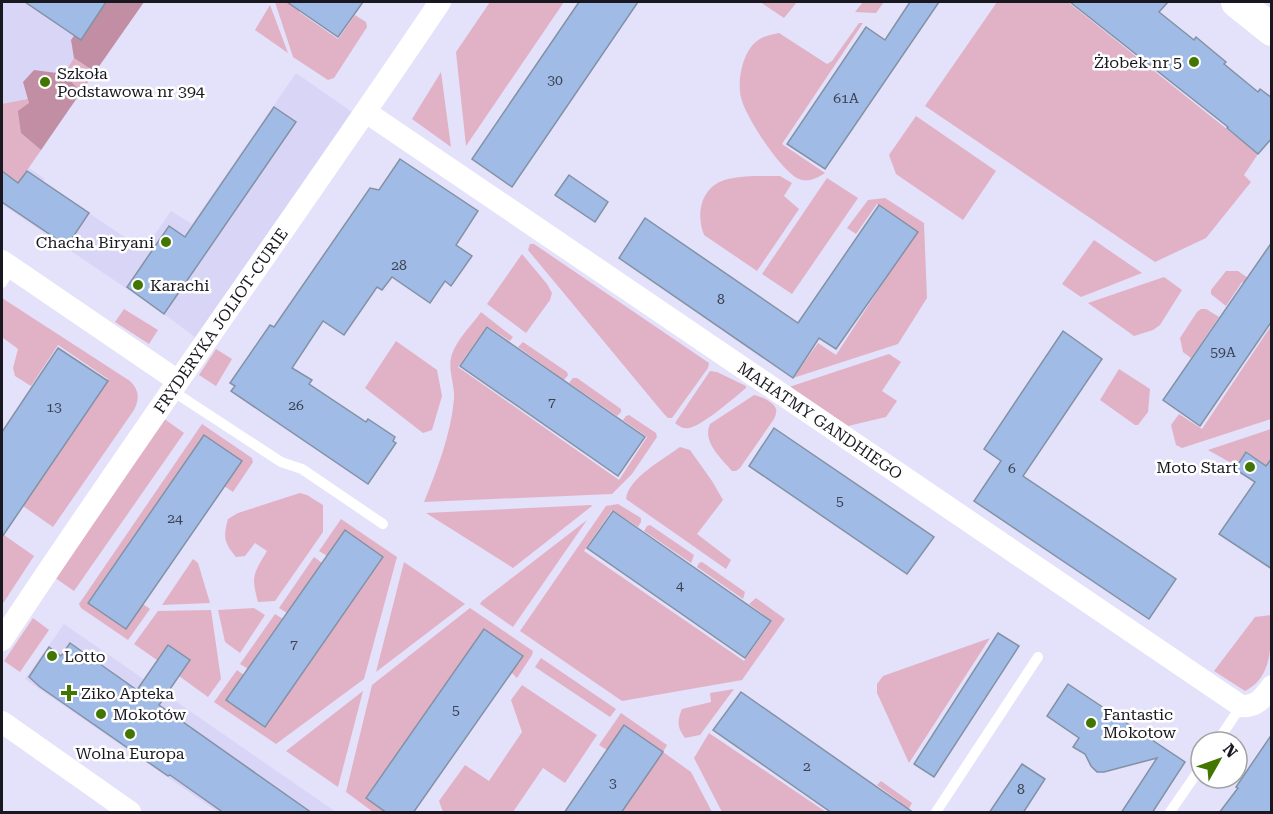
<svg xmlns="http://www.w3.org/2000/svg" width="1273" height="814" viewBox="0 0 1273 814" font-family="'Roboto Serif',serif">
  <rect width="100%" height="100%" fill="#e4e1fb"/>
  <g fill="#d9d5f6">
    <polygon points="2,2 144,2 29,168 45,179 43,181 44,183 144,250 171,211 192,224 296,73 362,119 203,343 164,314 3,205 18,183 2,171"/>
    <polygon points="64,624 336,812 218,812 25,679"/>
  </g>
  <g fill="#e1b2c5">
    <polygon points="275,2 305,2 299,12 338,39 355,15 366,22 367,27 334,78 328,80 293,57"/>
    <polygon points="490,2 564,2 466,146 456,52"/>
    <polygon points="760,2 797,2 784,18"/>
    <polygon points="863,2 884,2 876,13 855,12"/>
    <polygon points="997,2 1068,2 1258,154 1244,175 1251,182 1206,238 1155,262 925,106"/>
    <polygon points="270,5 288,53 255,30"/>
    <path d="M859,23H863L782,144L825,173C817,178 809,183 799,179C781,171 748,120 742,101C736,84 742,52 757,41C763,36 771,35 779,33L827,64L832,61Z"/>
    <polygon points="74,58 95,72 81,92 64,74"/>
    <polygon points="441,72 451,147 412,119"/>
    <polygon points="28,99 29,103 21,133 41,150 18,183 2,171 2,104"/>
    <polygon points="916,116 996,171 963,220 896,174 889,155"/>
    <path d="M780,176L792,183L784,196L799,209L757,271L704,235C695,212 702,185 728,179C745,175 763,176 780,176Z"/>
    <polygon points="827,178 858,198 792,294 762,274"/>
    <polygon points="885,198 924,223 927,298 898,344 793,378 818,343 836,355 916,232 877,204 856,234 847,228 868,200"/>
    <polygon points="1094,240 1142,273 1081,297 1062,284"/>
    <polygon points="530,244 534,244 709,363 708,368 672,418 668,418 664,414 528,250"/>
    <polygon points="522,254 547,284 552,293 550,300 526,333 487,304"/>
    <polygon points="1226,271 1238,271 1271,294 1271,302 1242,282 1226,306 1211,294 1211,290"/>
    <polygon points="1164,277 1182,290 1160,325 1153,330 1134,336 1088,303"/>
    <path d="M2,298L130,381C139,390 140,398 134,410L53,527L23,506L108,379L58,345L31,386L15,376L13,368L18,349L2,337Z"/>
    <polygon points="124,309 158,330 149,344 115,322"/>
    <polygon points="1201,309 1206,309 1219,317 1191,358 1183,352 1180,338 1197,312"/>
    <path d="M481,312L513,337L510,341L487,326L458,367L619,480L647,437L623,420L626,416L629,415L656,433L657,437L632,474L612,494L424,502C437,470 451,434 454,399C455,384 447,369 452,354C457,339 472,325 481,312Z"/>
    <polygon points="1271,326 1271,419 1182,448 1176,445 1171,425 1179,414 1202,429"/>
    <polygon points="396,341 437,370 442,396 432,430 423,433 365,388"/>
    <polygon points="523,342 567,372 568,375 564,380 518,347"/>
    <polygon points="216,349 232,359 216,386 199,375"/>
    <polygon points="889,354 901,362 882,391 897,401 886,417 848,426 789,387"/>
    <polygon points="1119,369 1150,389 1148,412 1138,425 1135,425 1100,400"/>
    <path d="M710,371L717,372L746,386V388C734,398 702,426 689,428C683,429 680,427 675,423Z"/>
    <polygon points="573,378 577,378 621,409 621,412 617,416 569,383"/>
    <path d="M754,395C760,396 774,402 776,409C777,412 775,417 774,419L740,468L736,471H732C721,458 702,442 710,424Z"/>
    <polygon points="163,418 184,433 74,591 54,577"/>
    <polygon points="202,424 252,458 253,462 233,492 224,486 241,461 204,435 88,602 126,629 143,604 150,609 128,640 81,608 79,604"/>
    <polygon points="1271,429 1271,470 1246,451 1239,462 1236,460 1233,464 1208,450"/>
    <path d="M680,447L690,450L712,481L723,500L697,534L731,560L726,569L626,499C628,478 664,459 680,447Z"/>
    <path d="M300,493L307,495L323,505V532L275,601L258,602C251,575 253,575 267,551L255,543L245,556L236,557C224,543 223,537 228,519L238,513Z"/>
    <polygon points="618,504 641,518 641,522 638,527 612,510 584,551 744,661 772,621 749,604 756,598 785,619 742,680 622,701 520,631 606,506"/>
    <polygon points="591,505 592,506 513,568 426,513"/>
    <polygon points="341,519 397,557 364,679 276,744 214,702 237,670 244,675 226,700 265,727 383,558 345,531 327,556 319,551"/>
    <polygon points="587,520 513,627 480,604 482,601"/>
    <polygon points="650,525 694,555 691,563 644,531 647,526"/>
    <polygon points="4,535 34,556 2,605 2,538"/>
    <polygon points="314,557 322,563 287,613 279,608"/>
    <polygon points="193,559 198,563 210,603 162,605"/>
    <polygon points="404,562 465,604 376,672"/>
    <polygon points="702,562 745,592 743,599 697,567 699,563"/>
    <polygon points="254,608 265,615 240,653 225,642 218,610"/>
    <polygon points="470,608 533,651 532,655 517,678 511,672 523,655 484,629 366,797 387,812 373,812 346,792 372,685"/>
    <polygon points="211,610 221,679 208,697 179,676 190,660 168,645 157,660 134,644 158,611"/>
    <polygon points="275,614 283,619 248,669 240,664"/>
    <path d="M1271,615C1271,646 1273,677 1245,691L1214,671L1255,617Z"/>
    <polygon points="33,618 49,630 20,672 4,661"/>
    <polygon points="990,638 909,763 877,693 877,684 883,676"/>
    <polygon points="541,658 616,709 610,717 535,667"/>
    <polygon points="522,685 597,735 565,783 543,768 513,812 443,812 439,801 465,765 489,781 522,732 511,700"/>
    <path d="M734,689L700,735L685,738C677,727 677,721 682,709L711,702L710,693Z"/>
    <polygon points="363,691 338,787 286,751"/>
    <polygon points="621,713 667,745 663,752 691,772 712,812 621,812 607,750 599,745"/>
    <polygon points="709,733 826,812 722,812 694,758"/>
    <polygon points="881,781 912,803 907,812 894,812 900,802 877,785"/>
  </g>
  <g fill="#c18ea3">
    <polygon points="97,2 144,2 95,72 74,58 71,40"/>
    <polygon points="34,70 64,74 81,92 41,150 21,133 18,111 29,103 23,82"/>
  </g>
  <g fill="#a0bbe5" stroke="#8391a5" stroke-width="1.5">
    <polygon points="25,2 106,2 81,40"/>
    <polygon points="287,2 363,2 338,37"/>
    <polygon points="579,2 638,2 512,187 472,159"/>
    <polygon points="910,2 939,2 825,169 787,144 866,27 885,40"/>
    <polygon points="1070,2 1168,2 1159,12 1194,40 1196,37 1226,62 1224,64 1258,92 1260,89 1272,98 1272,138 1258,154 1227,128 1228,127"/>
    <polygon points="274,107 296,122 164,314 127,287 169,226 185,237"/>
    <polygon points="400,159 478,211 456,245 472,256 451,286 445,281 430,303 392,277 382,290 377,287 344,335 323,321 292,368 312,380 309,384 366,422 368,419 395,437 393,441 396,443 368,484 231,391 235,386 230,383 270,325 274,327 370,188 379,190"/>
    <polygon points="2,171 18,183 27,171 89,213 67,246 2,202"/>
    <polygon points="569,175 608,202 595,222 555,195"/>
    <polygon points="879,205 918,232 836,349 819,338 793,378 619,258 645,218 798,323"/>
    <polygon points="1272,242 1272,321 1200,426 1163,400"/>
    <polygon points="487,327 645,437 618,476 460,366"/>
    <polygon points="1063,331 1102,359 1023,476 1176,579 1149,619 974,501 1001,461 984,449"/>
    <polygon points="58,348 108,381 2,537 2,432"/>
    <polygon points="774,428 934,537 907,574 749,466"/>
    <polygon points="204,435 242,461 126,629 88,603"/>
    <polygon points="1246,452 1266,466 1272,458 1272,569 1219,534 1255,482 1235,469"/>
    <polygon points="613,511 771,621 745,658 587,548"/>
    <polygon points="345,530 383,557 265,727 226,700"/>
    <polygon points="484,629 523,656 413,813 387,813 366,798"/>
    <polygon points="998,633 1019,646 934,777 914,764"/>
    <polygon points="70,643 137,690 168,645 190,660 159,705 312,813 224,813 170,775 168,776 40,687 29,677 49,647 61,656"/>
    <polygon points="1068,684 1185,762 1152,813 1121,813 1157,758 1104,772 1097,772 1091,766 1085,754 1073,747 1079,738 1047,716"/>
    <polygon points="741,692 914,813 832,813 713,730"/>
    <polygon points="624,725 663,752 621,813 564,813"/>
    <polygon points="1272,734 1272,813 1219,813 1238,788 1236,787"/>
    <polygon points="1022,764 1045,779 1023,813 989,813"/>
  </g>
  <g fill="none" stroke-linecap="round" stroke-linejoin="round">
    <g stroke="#fff" stroke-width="10">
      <polyline points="2,283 11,268"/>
      <polyline points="171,390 281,462 302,469 383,524"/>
      <polyline points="1217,742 1241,706"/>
      <polyline points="936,812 1038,657"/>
      <polyline points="1170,812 1201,767"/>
    </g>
    <g stroke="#fff" stroke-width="22">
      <path id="s1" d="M366,112L1241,706C1256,708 1264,697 1272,686"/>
      <polyline points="2,261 178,381"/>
      <path id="s2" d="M2,640C144,425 296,216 440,2"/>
      <polyline points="2,722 130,812"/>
    </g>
    <polyline stroke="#fff" stroke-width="32" points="1237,2 1272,30"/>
  </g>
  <g fill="#427600" stroke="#fff" stroke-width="2">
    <circle cx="1194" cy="62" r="6"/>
    <circle cx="45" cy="82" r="6"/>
    <circle cx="166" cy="242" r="6"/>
    <circle cx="138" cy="285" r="6"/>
    <circle cx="1250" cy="467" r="6"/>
    <circle cx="52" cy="656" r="6"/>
    <path d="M66 684h6v6h6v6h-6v6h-6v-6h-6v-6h6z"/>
    <circle cx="101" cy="714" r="6"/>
    <circle cx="1091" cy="723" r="6"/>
    <circle cx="130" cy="734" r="6"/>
  </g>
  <g text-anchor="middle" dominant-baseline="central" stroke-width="5" stroke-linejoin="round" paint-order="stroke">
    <g font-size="14" fill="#3b4151">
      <text x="555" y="80">30</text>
      <text x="846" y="98">61A</text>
      <text x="399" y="265">28</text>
      <text x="721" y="299">8</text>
      <text x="1223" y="352">59A</text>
      <text x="552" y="402">7</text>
      <text x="296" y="405">26</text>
      <text x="54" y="407">13</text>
      <text x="1012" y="468">6</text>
      <text x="840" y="501">5</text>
      <text x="175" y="518">24</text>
      <text x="680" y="585">4</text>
      <text x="294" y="644">7</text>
      <text x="456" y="710">5</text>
      <text x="807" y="766">2</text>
      <text x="613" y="783">3</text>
      <text x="1021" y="789">8</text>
    </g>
    <g font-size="16" fill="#191820" stroke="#fff" text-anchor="start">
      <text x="1182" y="62" text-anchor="end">Żłobek nr 5</text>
      <text x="57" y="73">Szkoła<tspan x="57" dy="18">Podstawowa nr 394</tspan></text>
      <text x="154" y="242" text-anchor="end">Chacha Biryani</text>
      <text x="150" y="285">Karachi</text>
      <text x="1238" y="467" text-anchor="end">Moto Start</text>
      <text x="64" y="656">Lotto</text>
      <text x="81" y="693">Ziko Apteka</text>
      <text x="113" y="714">Mokotów</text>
      <text x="1103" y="714">Fantastic<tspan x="1103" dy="18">Mokotow</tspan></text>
      <text x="130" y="753" text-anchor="middle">Wolna Europa</text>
    </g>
    <g font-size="16" fill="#191820" stroke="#fff">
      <text stroke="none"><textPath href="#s2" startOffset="387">FRYDERYKA JOLIOT-CURIE</textPath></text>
      <text stroke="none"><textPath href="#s1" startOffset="549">MAHATMY GANDHIEGO</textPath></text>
    </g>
  </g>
  <rect width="1273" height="814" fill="none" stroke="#191820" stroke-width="6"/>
  <g transform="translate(1219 760) rotate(50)"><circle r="28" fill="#ffffff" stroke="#a3a3a6" stroke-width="1.5"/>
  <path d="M0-4.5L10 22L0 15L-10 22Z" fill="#427600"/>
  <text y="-9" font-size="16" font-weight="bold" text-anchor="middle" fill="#191820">N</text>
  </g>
</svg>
